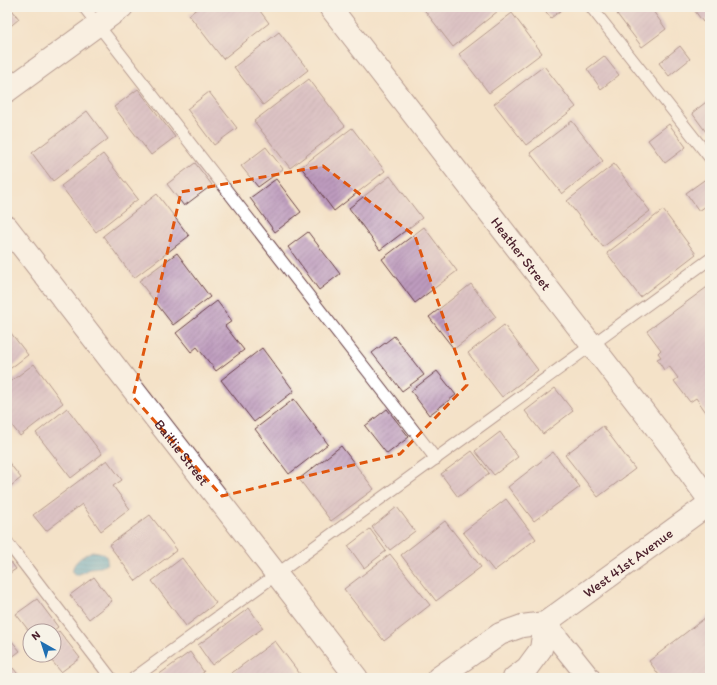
<svg xmlns="http://www.w3.org/2000/svg" width="717" height="685" viewBox="0 0 717 685" font-family="Itim,sans-serif">
  <defs>
    <pattern id="water-rules" width="6" height="5" patternUnits="userSpaceOnUse"><rect width="6" height="5" fill="#4aa5c8"/><path d="M0 2.5h6" fill="none" stroke="#4086a3"/></pattern>
    <pattern id="building-hatch" width="6" height="6" patternUnits="userSpaceOnUse"><rect width="6" height="6" fill="#bd9bbe"/><path d="M-1 1l2-2M0 6l6-6M5 7l2-2" fill="none" stroke="#9c7e9b"/></pattern>
  </defs>
  <rect width="100%" height="100%" fill="#f7f3e8"/>
  <filter id="ink" filterUnits="userSpaceOnUse"><feTurbulence type="fractalNoise" baseFrequency=".025" numOctaves="2"/><feDisplacementMap in="SourceGraphic" scale="8" xChannelSelector="R" yChannelSelector="G"/><feConvolveMatrix kernelMatrix="1 2 1 2 8 2 1 2 1" color-interpolation-filters="sRGB"/></filter>
  <filter id="wash" filterUnits="userSpaceOnUse"><feTurbulence type="fractalNoise" baseFrequency=".012" numOctaves="4" result="noise"/><feDisplacementMap in="SourceGraphic" scale="16" xChannelSelector="R" yChannelSelector="G"/><feGaussianBlur stdDeviation="0.9" result="paint"/><feColorMatrix in="noise" values="0 0 0 0 0 0 0 0 0 0 0 0 0 0 0 0 0 1.4 0 .05"/><feComposite in="paint" operator="in"/></filter>
  <g filter="url(#wash)">
    <rect width="100%" height="100%" fill="#f4e2c8"/>
    <path fill="url(#water-rules)" stroke="#4a627a" d="M92,551C100,552 109,553 107,564L101,567L91,568L78,575H74C68,564 84,555 92,551Z"/>
    <g id="blocks">
      <g fill="url(#building-hatch)">
        <polygon points="7,7 10,7 19,19 7,29"/>
        <polygon points="199,7 257,7 269,23 223,59 189,15"/>
        <polygon points="422,7 495,7 498,11 453,47"/>
        <polygon points="542,7 565,7 551,18"/>
        <polygon points="627,7 650,7 666,29 642,47 617,14"/>
        <polygon points="692,7 710,7 710,17 703,22"/>
        <polygon points="512,13 542,53 489,93 459,54"/>
        <polygon points="279,32 308,70 263,105 234,67"/>
        <polygon points="680,46 690,59 669,76 659,63"/>
        <polygon points="604,56 619,75 601,89 587,69"/>
        <polygon points="544,66 576,107 526,145 494,104"/>
        <polygon points="309,79 345,126 290,168 254,121"/>
        <polygon points="138,89 175,137 151,155 114,107"/>
        <polygon points="209,92 237,128 214,145 187,109"/>
        <polygon points="710,99 710,129 706,132 692,113"/>
        <polygon points="87,111 108,139 53,181 32,153"/>
        <polygon points="572,121 603,161 562,194 530,153"/>
        <polygon points="669,124 686,147 665,163 648,140"/>
        <polygon points="352,128 385,171 334,211 301,167"/>
        <polygon points="266,147 283,169 258,187 241,166"/>
        <polygon points="103,154 138,199 96,232 61,186"/>
        <polygon points="195,163 212,185 184,206 167,184"/>
        <polygon points="614,164 650,211 603,247 567,201"/>
        <polygon points="390,176 422,218 380,250 349,208"/>
        <polygon points="707,178 710,182 710,203 699,211 686,193"/>
        <polygon points="276,179 301,212 275,232 250,198"/>
        <polygon points="157,194 189,236 134,278 103,236"/>
        <polygon points="663,210 696,254 640,297 607,253"/>
        <polygon points="424,227 457,271 415,303 382,259"/>
        <polygon points="308,232 340,274 319,290 288,247"/>
        <polygon points="177,253 210,297 173,325 139,281"/>
        <polygon points="471,284 496,317 454,349 429,317"/>
        <polygon points="710,285 710,418 696,398 690,402 674,381 678,378 669,366 664,370 657,359 661,357 658,353 661,350 647,331"/>
        <polygon points="217,301 232,321 225,326 244,350 216,371 197,347 191,352 176,333"/>
        <polygon points="504,325 538,370 502,397 468,353"/>
        <polygon points="7,328 28,355 7,371"/>
        <polygon points="394,336 424,375 402,391 372,353"/>
        <polygon points="262,348 294,391 254,422 221,380"/>
        <polygon points="34,364 63,403 20,436 7,419 7,384"/>
        <polygon points="437,371 456,395 429,415 411,391"/>
        <polygon points="555,388 573,411 543,434 525,411"/>
        <polygon points="294,399 328,444 289,474 255,429"/>
        <polygon points="67,408 102,454 71,478 36,433"/>
        <polygon points="387,409 409,437 387,454 365,426"/>
        <polygon points="603,426 635,469 598,497 565,455"/>
        <polygon points="500,432 518,457 494,475 475,451"/>
        <polygon points="341,446 374,489 331,521 299,479"/>
        <polygon points="472,451 489,473 458,497 441,474"/>
        <polygon points="553,452 580,487 534,521 508,487"/>
        <polygon points="7,460 21,478 7,489"/>
        <polygon points="107,460 122,480 113,486 130,509 101,531 82,504 46,531 33,515"/>
        <polygon points="506,499 536,539 494,571 463,532"/>
        <polygon points="397,507 415,531 390,550 372,527"/>
        <polygon points="150,515 177,550 136,581 109,545"/>
        <polygon points="445,521 481,567 436,601 401,555"/>
        <polygon points="370,529 386,551 364,568 348,546"/>
        <polygon points="390,554 430,605 384,641 344,589"/>
        <polygon points="7,557 16,569 7,575"/>
        <polygon points="182,558 216,603 186,626 152,581"/>
        <polygon points="94,577 112,601 89,619 70,595"/>
        <polygon points="37,599 58,627 53,631 29,631 16,614"/>
        <polygon points="249,608 263,628 212,665 198,645"/>
        <polygon points="710,614 710,678 661,678 649,661"/>
        <polygon points="59,631 80,658 61,672 47,655 54,655 54,635"/>
        <polygon points="7,635 20,651 7,661"/>
        <polygon points="275,641 303,678 225,678"/>
        <polygon points="190,652 204,672 196,678 154,678"/>
        <polygon points="13,668 21,678 7,678 7,673"/>
      </g>
    </g>
  </g>
  <g filter="url(#ink)">
    <use href="#blocks" fill-opacity="0" stroke="#643c43" stroke-width="1"/>
    <g fill="none" stroke-linecap="round" stroke-linejoin="round">
      <defs>
        <g id="service">
          <polyline points="84,7 436,459"/>
          <polyline points="591,7 710,158"/>
          <polyline points="7,542 111,678"/>
          <polyline points="134,678 710,259"/>
        </g>
        <g id="minor">
          <path id="s1" d="M330,7L671,447L710,501"/>
          <polyline points="7,91 122,7"/>
          <path id="s2" d="M7,227L357,678"/>
          <polyline points="545,623 589,678"/>
        </g>
        <g id="secondary">
          <path id="s3" d="M438,678L500,634L522,626L545,623L710,503"/>
          <polyline points="514,678 527,668 541,649 545,623"/>
        </g>
      </defs>
      <use href="#service" stroke="#643c43" stroke-width="13"/>
      <use href="#minor" stroke="#643c43" stroke-width="24"/>
      <use href="#secondary" stroke="#643c43" stroke-width="24"/>
      <use href="#service" stroke="#fff" stroke-width="11"/>
      <use href="#minor" stroke="#fff" stroke-width="22"/>
      <use href="#secondary" stroke="#fff" stroke-width="22"/>
    </g>
  </g>
  <path d="M0 0H717V685H0ZM323,166L415,236L467,385L400,454L222,496L133,397L164,267L181,192Z" fill="#f4e2c8" fill-opacity=".55" fill-rule="evenodd"/>
  <path fill="none" stroke="#e0560e" stroke-width="3" stroke-dasharray="8 5" stroke-linejoin="round" d="M323,166L415,236L467,385L400,454L222,496L133,397L164,267L181,192Z"/>
  <g text-anchor="middle" dominant-baseline="central" stroke-width="3" stroke-linejoin="round" paint-order="stroke">
    <g font-size="14" fill="#4a1f2b" stroke="#f7f3e8">
      <text stroke="none"><textPath href="#s1" startOffset="312">Heather Street</textPath></text>
      <text stroke="none"><textPath href="#s2" startOffset="285">Baillie Street</textPath></text>
      <text stroke="none"><textPath href="#s3" startOffset="225">West 41st Avenue</textPath></text>
    </g>
  </g>
  <rect width="717" height="685" fill="none" stroke="#f7f3e8" stroke-width="24"/>
  <g transform="translate(42 643) rotate(321)"><circle r="19" fill="#f7f3e8" stroke="#b29e9c"/>
  <path d="M0-3L7 15L0 10L-7 15Z" fill="#1f6fb2"/>
  <text y="-6" font-size="11" font-weight="bold" text-anchor="middle" fill="#4a1f2b">N</text>
  </g>
</svg>
